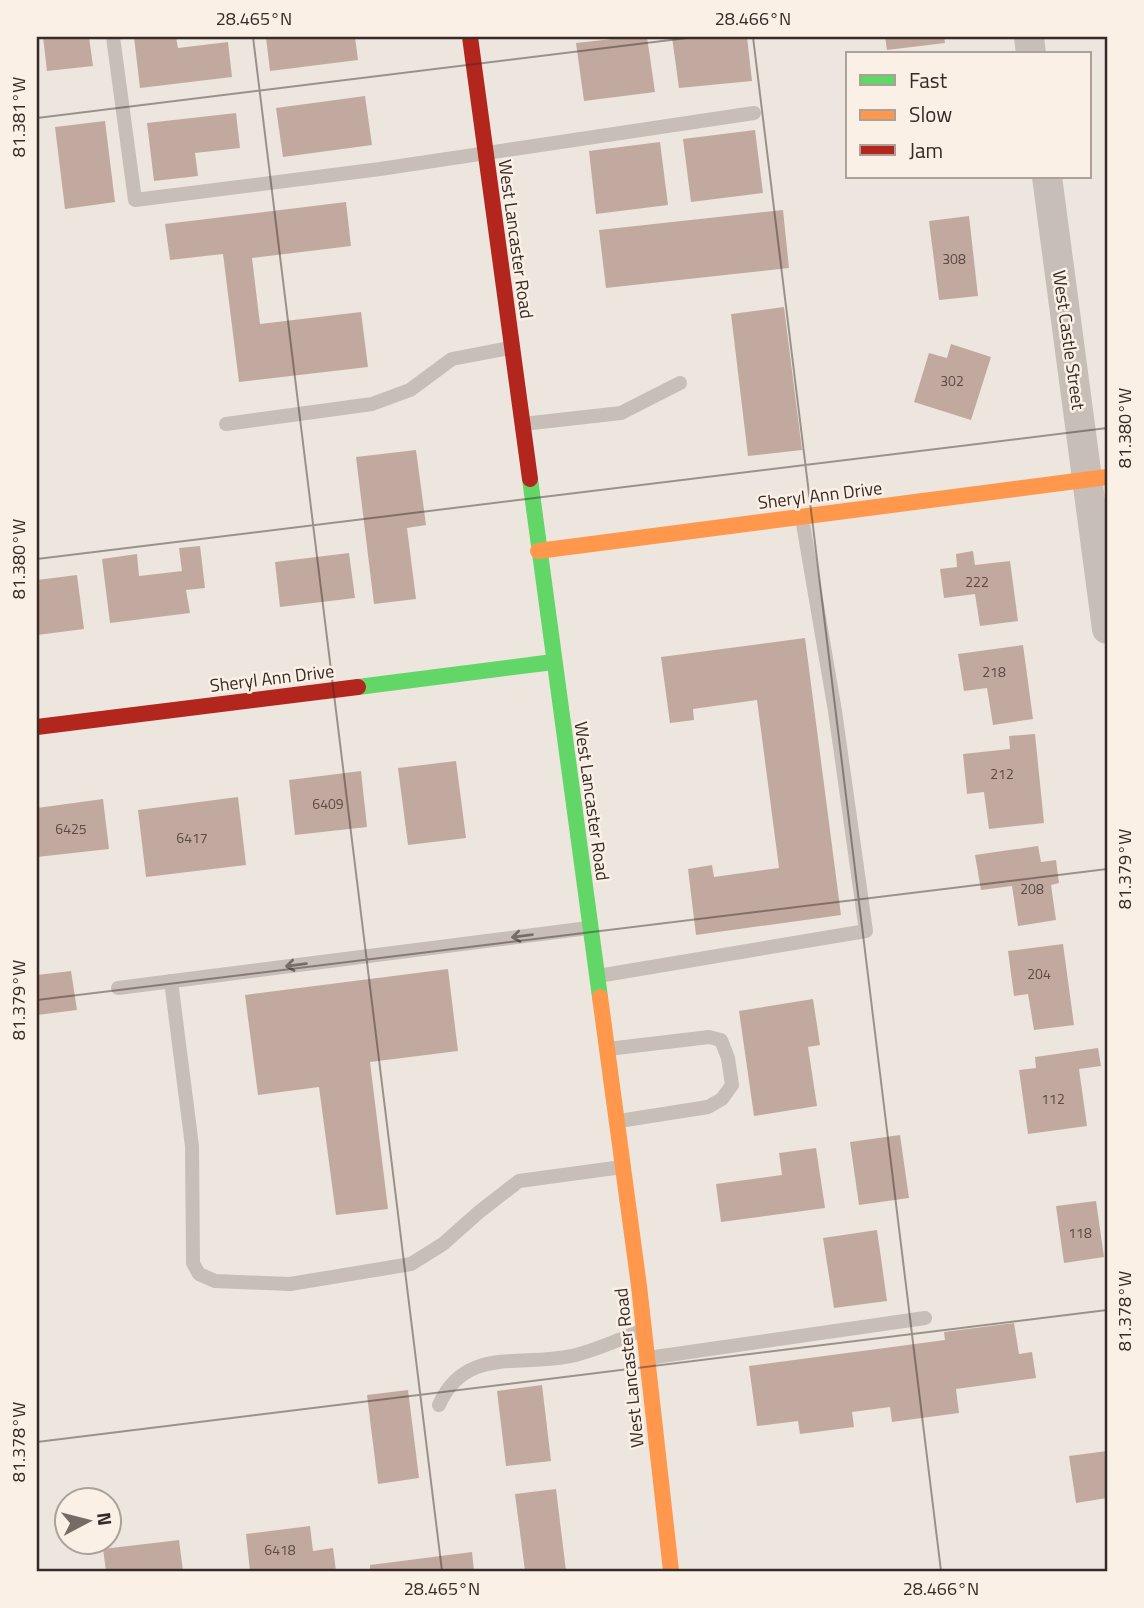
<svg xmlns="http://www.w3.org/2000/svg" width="1144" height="1608" viewBox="0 0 1144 1608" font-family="'Titillium Web',sans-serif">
  <rect width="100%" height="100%" fill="#ede6de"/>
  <g fill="#c2a99f">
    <polygon points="43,37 89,37 93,66 47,71"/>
    <polygon points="134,37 176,37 178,48 228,42 232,77 140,88"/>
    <polygon points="266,37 355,37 358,60 270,71"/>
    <polygon points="631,37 647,37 655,92 584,101 576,43"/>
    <polygon points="672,37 747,37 752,81 679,88"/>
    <polygon points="885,37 944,37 945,43 887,50"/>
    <polygon points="365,96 372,145 283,157 276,108"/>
    <polygon points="236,113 240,148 195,153 198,176 154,181 147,123"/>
    <polygon points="105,121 115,202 65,209 55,127"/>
    <polygon points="755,130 763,193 691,202 683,139"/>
    <polygon points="660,142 668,205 596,214 589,151"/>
    <polygon points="346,202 351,246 252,258 260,324 361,312 368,367 239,382 223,254 170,260 165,224"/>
    <polygon points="783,210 789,268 606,288 599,230"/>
    <polygon points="969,216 978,296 939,300 929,221"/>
    <polygon points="784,307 802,450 748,456 731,314"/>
    <polygon points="951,344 991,357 971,420 914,402 929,353 947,358"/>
    <polygon points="416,450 426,525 407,528 416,599 374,604 356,457"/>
    <polygon points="200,546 205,588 186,590 190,613 110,623 102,559 137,554 139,576 182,571 179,548"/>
    <polygon points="973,551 975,565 1010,561 1018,621 980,626 975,594 944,598 940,569 957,567 956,554"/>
    <polygon points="349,553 355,598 280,607 275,562"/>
    <polygon points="77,575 84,629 37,635 37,580"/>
    <polygon points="805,638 841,915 696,935 688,869 712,865 714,877 779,868 757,700 693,709 694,720 670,723 661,657"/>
    <polygon points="1023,645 1033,719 993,725 987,688 964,691 958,654"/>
    <polygon points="1035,734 1044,823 989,829 984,792 967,794 963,754 1010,749 1009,736"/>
    <polygon points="456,761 466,838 408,845 398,768"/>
    <polygon points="361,771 367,827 295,835 289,780"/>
    <polygon points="238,797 246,865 146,877 138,810"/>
    <polygon points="103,799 109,849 37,857 37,808"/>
    <polygon points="1038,846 1041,862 1056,860 1059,883 1051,885 1056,920 1018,926 1012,886 981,890 975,855"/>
    <polygon points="1063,944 1074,1025 1034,1030 1028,994 1014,996 1008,951"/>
    <polygon points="448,969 458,1051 370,1062 388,1209 336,1215 319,1087 258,1095 245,995"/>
    <polygon points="71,971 77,1010 37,1015 37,975"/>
    <polygon points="813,999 820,1045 808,1047 817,1106 754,1116 739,1011"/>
    <polygon points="1098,1048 1101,1066 1079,1069 1087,1126 1028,1134 1019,1070 1036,1068 1035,1057"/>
    <polygon points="900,1135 909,1198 859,1205 850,1142"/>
    <polygon points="816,1148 825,1208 721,1222 716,1184 782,1175 779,1153"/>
    <polygon points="1096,1201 1104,1257 1064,1263 1056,1206"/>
    <polygon points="877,1230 887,1301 834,1308 823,1238"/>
    <polygon points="1014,1323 1019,1354 1032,1352 1036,1378 956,1389 959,1413 892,1422 890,1407 852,1412 854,1427 800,1434 798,1421 757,1426 749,1366 945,1340 944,1332"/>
    <polygon points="542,1385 551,1461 506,1466 497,1391"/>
    <polygon points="408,1390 419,1478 378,1484 367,1395"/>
    <polygon points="1107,1451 1107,1498 1076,1503 1069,1456"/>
    <polygon points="556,1489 566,1571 525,1571 515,1494"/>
    <polygon points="310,1526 313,1551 333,1548 336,1571 250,1571 246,1534"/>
    <polygon points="179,1540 183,1571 106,1571 103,1549"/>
    <polygon points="472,1552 474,1571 370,1571 370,1565"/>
  </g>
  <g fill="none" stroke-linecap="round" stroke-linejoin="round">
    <g stroke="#c6beb7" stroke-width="14">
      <polyline points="113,37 135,200 380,169 754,113"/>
      <polyline points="226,424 372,404 410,390 452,359 509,348"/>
      <polyline points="523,424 621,413 680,383"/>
      <polyline points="598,976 866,931 835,711 802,518"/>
      <polyline points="171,981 192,1146 193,1263 199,1274 215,1281 290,1284 411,1264 443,1244 479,1212 519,1181 622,1167"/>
      <polyline points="118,988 588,928"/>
      <polyline points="608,1049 709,1037 721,1040 728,1058 732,1085 722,1099 708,1107 619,1121"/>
      <polyline points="648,1358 925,1318"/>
      <path d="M439,1405C465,1346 520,1367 571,1356C595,1351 620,1339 643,1330"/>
    </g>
    <g stroke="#c6beb7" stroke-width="30">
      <polyline points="1029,37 1031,54"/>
      <polyline points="1047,177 1107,629"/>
    </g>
    <g stroke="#63d668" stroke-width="16">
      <polyline points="530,479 600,997"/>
      <polyline points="358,687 553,662"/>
    </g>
    <g stroke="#ff974d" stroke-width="16">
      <polyline points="538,551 1107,477"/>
      <polyline points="600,997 639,1286 671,1571"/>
    </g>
    <g stroke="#b3261e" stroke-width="16">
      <polyline points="470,37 530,479"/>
      <polyline points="37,727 358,687"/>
    </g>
  </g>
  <defs><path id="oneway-shaft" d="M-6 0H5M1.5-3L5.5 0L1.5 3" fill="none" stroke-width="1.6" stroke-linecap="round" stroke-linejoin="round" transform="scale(1.75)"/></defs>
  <g stroke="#776d67">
    <use href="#oneway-shaft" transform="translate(522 936) rotate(173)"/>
    <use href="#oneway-shaft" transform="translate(296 965) rotate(173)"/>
  </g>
  <path fill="none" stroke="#362b26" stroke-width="2" stroke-opacity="0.45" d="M253,37L442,1571M753,37L941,1571M37,118L695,37M37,559L1107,428M37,1000L1107,869M37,1442L1107,1310"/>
  <g text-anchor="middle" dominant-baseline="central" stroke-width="5" stroke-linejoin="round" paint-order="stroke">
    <g font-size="14" fill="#594a44">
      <text x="954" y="258">308</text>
      <text x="952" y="380">302</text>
      <text x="977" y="581">222</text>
      <text x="994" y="671">218</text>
      <text x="1002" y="773">212</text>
      <text x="328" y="803">6409</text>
      <text x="71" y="828">6425</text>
      <text x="192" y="837">6417</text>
      <text x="1032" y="888">208</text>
      <text x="1039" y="973">204</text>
      <text x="1053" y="1098">112</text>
      <text x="1080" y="1232">118</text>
      <text x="280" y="1549">6418</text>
    </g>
    <g font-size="18" fill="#362b26" stroke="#faf0e5">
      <text transform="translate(516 239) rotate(82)">West Lancaster Road</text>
      <text transform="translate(1069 340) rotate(82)">West Castle Street</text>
      <text transform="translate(820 495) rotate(-7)">Sheryl Ann Drive</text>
      <text transform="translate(272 678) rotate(-7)">Sheryl Ann Drive</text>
      <text transform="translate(592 801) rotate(82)">West Lancaster Road</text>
      <text transform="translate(629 1368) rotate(-96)">West Lancaster Road</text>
    </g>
  </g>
  <rect width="1144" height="1608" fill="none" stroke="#faf0e5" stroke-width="77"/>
  <rect x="846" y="52" width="245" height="126" fill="#faf0e5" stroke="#aca199" stroke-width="2"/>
  <rect x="860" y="75" width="35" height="10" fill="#63d668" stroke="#aca199" stroke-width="2"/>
  <text x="909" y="88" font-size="21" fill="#362b26">Fast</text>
  <rect x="860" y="110" width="35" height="10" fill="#ff974d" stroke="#aca199" stroke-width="2"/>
  <text x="909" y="122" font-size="21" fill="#362b26">Slow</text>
  <rect x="860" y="145" width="35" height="10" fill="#b3261e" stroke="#aca199" stroke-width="2"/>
  <text x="909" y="158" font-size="21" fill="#362b26">Jam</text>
  <g transform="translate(88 1521) rotate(83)"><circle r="33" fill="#faf0e5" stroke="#aca199" stroke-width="2"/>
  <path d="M0-5L12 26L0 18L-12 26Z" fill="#766c66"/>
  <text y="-10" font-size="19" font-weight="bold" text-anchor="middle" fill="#362b26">N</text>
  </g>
  <rect x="38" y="38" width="1068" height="1532" fill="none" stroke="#362b26" stroke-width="2.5"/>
  <g font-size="18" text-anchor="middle" fill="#362b26">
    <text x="254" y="25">28.465°N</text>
    <text x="753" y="25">28.466°N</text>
    <text transform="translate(19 117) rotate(-90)" y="6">81.381°W</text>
    <text transform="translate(1125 428) rotate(-90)" y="6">81.380°W</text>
    <text transform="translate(19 559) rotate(-90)" y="6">81.380°W</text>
    <text transform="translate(1125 869) rotate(-90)" y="6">81.379°W</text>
    <text transform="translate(19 1000) rotate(-90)" y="6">81.379°W</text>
    <text transform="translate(1125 1311) rotate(-90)" y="6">81.378°W</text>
    <text transform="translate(19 1442) rotate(-90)" y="6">81.378°W</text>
    <text x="442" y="1595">28.465°N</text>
    <text x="941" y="1595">28.466°N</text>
  </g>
</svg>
